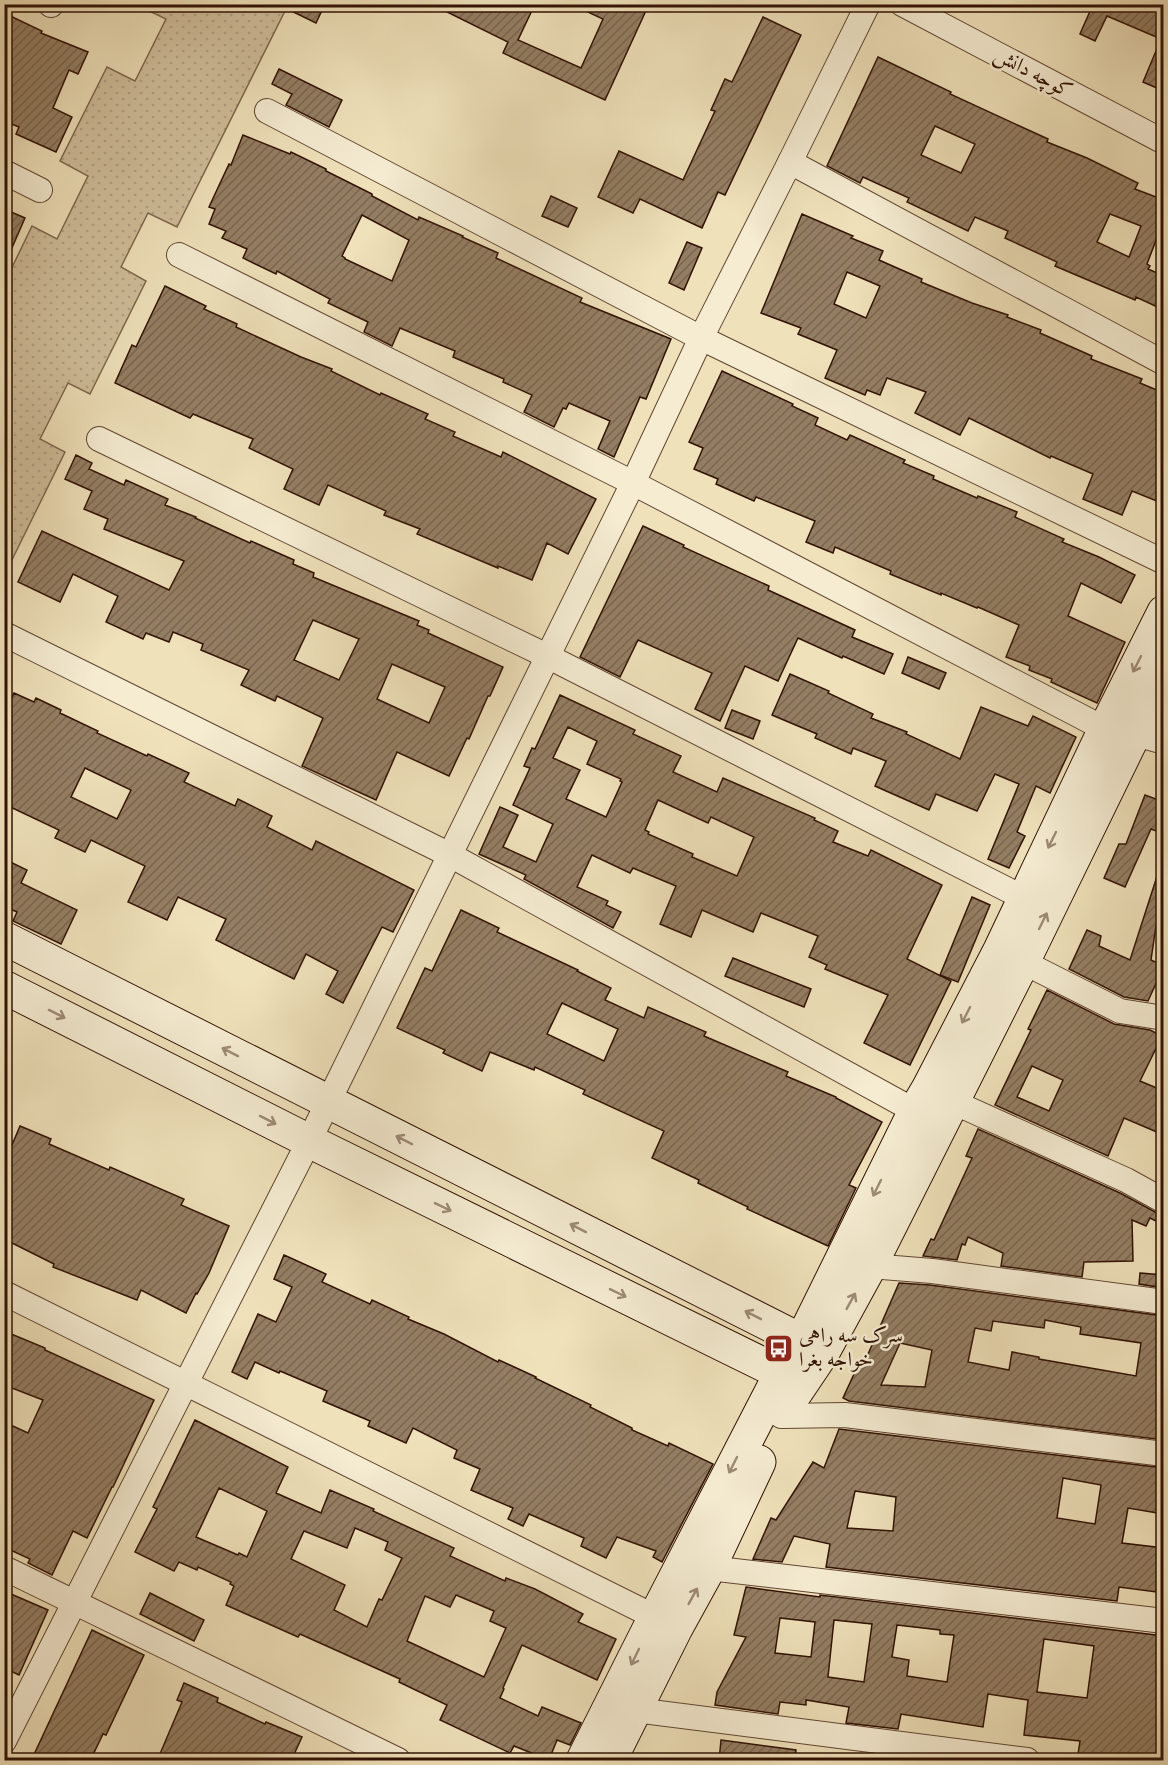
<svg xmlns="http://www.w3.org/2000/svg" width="1168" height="1765" viewBox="0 0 1168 1765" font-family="'Libre Bodoni',Amiri,serif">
  <defs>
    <pattern id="park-dots" width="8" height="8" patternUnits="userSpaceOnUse" patternTransform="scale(1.5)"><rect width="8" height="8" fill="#cfbe9b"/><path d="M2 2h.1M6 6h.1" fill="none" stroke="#b2a284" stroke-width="1.8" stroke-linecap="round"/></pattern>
    <pattern id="building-hatch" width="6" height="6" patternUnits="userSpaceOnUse" patternTransform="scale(1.5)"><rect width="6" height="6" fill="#947e63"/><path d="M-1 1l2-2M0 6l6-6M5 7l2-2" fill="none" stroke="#796650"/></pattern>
  </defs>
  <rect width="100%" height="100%" fill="#efe1ba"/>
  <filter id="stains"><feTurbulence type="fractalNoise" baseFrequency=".00333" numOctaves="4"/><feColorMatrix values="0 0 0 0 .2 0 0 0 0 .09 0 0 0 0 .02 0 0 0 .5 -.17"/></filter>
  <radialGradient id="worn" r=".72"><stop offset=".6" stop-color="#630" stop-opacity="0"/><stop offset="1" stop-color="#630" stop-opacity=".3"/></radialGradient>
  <polygon fill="url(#park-dots)" stroke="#806850" stroke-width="1.5" points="137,5 288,5 177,227 148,213 121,267 146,281 90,394 68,383 40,439 65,452 5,574 5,282 32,226 57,239 88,176 60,161 107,67 135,81 166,19"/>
  <g fill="url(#building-hatch)" stroke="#321205" stroke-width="1.5" fill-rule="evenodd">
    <polygon points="277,4 325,4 316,23"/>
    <polygon points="431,4 535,4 518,40 581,68 603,19 571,4 649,4 605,100 503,53 508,42"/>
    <polygon points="1080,4 1164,4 1164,91 1143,82 1161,39 1107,16 1095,41 1080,34 1091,9"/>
    <polygon points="4,13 42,31 41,33 88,52 78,74 69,70 53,108 72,117 56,152 16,134 19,127 4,121"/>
    <polygon points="763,17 801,35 725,195 718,192 702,228 640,199 633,213 598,197 619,151 683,180 715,111 711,110 725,79 732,82"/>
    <path d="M878,57L951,92L950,94L1048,139L1047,142L1087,158L1138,183L1135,189L1164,200V237L1158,235L1147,264L1150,266L1148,269L1164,276V310L1136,297L1135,300L1055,266L1057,262L1005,238L1008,231L975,217L968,231L907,202L909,198L863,177L860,183L827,166ZM935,126L975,144L961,173L921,155ZM1110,214L1141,226L1129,257L1097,242Z"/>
    <polygon points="279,69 342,100 329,127 286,105 292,94 272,84"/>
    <path d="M243,135L290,154L291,152L326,169V171L372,194V196L418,220L419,217L463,236L462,237L498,253L496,258L582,298L580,302L671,339L646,399L640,397L614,457L598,449L610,421L569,403L566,409L563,408L554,427L524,412L532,395L503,382L504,379L453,357L455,351L400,328L392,346L364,332L368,322L328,303L330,299L277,271L276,274L243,258L247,249L222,238L226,231L209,224L215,209L209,207L229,164L231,165ZM362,215L409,240L392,281L345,259V258L342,256Z"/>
    <polygon points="551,196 577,208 568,227 542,216"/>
    <polygon points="4,209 25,218 4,266"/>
    <path d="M802,214L853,236L851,238L883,251L879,260L922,279L921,282L972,303L1008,315L1007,317L1041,330L1040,333L1092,356L1091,359L1142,379L1140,383L1164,393V504L1132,491L1122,515L1083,499L1093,474L1051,456L1050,458L969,418L960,435L915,413L926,392L887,378L880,395L867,390L865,395L825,378L837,350L798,334L801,328L761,313ZM847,272L880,286L866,318L834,304Z"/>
    <polygon points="687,242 702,248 684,290 669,283"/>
    <polygon points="165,286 206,306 204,309 237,324 236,327 301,357 332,369 331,371 380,395 381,393 428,414 425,419 455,432 453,436 501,457 503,452 596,499 568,554 547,543 532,580 498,566 498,568 417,534 420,529 384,515 386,511 328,485 319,505 284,489 293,469 249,448 253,439 193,414 190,418 115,383 132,345 136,347"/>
    <polygon points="722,371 793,404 792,406 818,418 815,425 847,440 850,435 905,460 903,463 934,476 933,479 977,498 978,496 1017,512 1015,517 1064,539 1062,542 1099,557 1135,575 1121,603 1081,583 1068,616 1125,642 1097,703 1051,682 1052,679 1029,670 1030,666 1006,657 1019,625 978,607 977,608 941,593 941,595 890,574 891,571 835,547 833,553 806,542 815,521 756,497 754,501 716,484 718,479 694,469 703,448 689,442"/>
    <path d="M76,455L92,463L89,469L124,485L126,480L168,499L165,505L196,517L195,518L250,543L251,541L294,560L293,564L314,573L313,577L419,621L417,625L429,630L428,633L503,667L490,696H488L469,739L467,738L449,776L397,752L376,800L352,789L302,766L323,718L277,696L275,701L241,685L249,670L201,650L203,644L173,632L169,642L146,633L143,639L106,622L118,596L73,574L60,602L18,582L42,531L169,590L184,561L104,529L108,519L84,509L92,491L65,479ZM313,620L359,639L339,680L294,660ZM392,664L445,687L429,723L377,699Z"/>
    <polygon points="643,526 684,545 683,547 769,586 768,590 855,630 852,637 893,654 884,674 843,656 842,658 798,638 778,681 745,666 720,721 695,709 712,673 638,640 620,677 580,657"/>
    <polygon points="908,657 946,673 939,689 902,673"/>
    <polygon points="790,674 829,691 828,693 873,714 871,718 907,732 906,734 960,759 981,707 1028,726 1033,716 1076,737 1050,793 1036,786 1017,832 1025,836 1009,868 988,859 1019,784 995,774 977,811 936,794 929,810 875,786 886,761 853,748 851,754 815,738 817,734 772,715"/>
    <path d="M14,693L34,702L36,698L61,710L60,713L98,731L97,733L147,756L148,754L189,773L184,782L235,806L238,799L272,816L267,827L312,850L316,841L414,890L393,932L382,927L343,1003L326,994L338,971L306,954L294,979L216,940L226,919L178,897L167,920L128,902L145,866L91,840L85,852L55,838L59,830L4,804V714ZM85,768L131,790L117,819L71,797Z"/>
    <path d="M560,695L635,730L633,734L681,756L673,772L717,792L723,778L815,818L814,820L838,831L833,842L868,856L871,850L942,885L907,959L951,981L910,1065L864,1043L888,995L825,969L827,965L809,957L818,936L761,913L753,932L702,910L691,937L660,924L676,886L633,868L630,873L592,855L577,887L608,901L606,905L621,912L613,928L524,879L526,875L479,854L500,807L518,815L503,847L536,862L553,824L513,805L530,768L524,766L532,748L535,749ZM568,727L597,741L587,764L621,779L620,781L622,782L606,817L566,799L580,770L553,758ZM658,800L708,823L711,817L754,837L737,876L692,857L693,854L648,834L649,832L645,830Z"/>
    <polygon points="732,710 760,721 753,739 725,728"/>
    <polygon points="1145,795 1164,802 1164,834 1151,829 1125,887 1104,878 1119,844 1126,844"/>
    <polygon points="4,859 27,870 21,883 77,910 61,944 13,921 17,912 8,908 4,915"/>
    <polygon points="1160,867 1164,867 1164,926 1156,926 1151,960 1164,966 1148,1001 1124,997 1069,969 1087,930 1101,936 1099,946 1130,960"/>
    <polygon points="972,897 990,905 958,982 940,975"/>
    <path d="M461,910L499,928L497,932L578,970L577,971L611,988L605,1000L644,1018L648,1007L706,1032L704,1036L788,1072L786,1076L836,1097V1098L882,1122L849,1185L856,1188L828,1246L747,1209L748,1207L698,1183L699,1180L652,1158L664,1131L583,1094L585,1090L535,1067L534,1070L490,1052L482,1071L443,1053L445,1050L397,1028L425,968L432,971ZM562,1003L618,1029L604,1061L547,1034Z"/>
    <polygon points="733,958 811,989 804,1007 725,976"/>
    <path d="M1047,990L1114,1024L1150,1030L1162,1036L1140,1081L1164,1091V1135L1124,1118L1108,1156L995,1105L1031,1030L1028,1029ZM1032,1066L1063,1080L1049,1111L1017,1097Z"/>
    <polygon points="20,1126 51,1139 49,1144 109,1170 110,1167 184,1199 181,1205 229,1226 209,1273 197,1294 196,1293 186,1313 141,1290 137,1300 53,1267 54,1264 4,1239 4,1164"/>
    <polygon points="978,1129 1120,1193 1159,1214 1156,1221 1150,1218 1146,1226 1132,1220 1133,1261 1084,1262 1082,1277 1001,1266 1003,1253 968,1237 965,1245 962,1244 957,1260 923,1256 931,1239 934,1240 972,1158 966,1156"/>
    <polygon points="284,1255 326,1274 322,1282 370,1304 372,1300 409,1317 408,1319 444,1334 498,1362 499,1360 536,1377 535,1378 591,1405 590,1407 632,1428 632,1430 668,1446 669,1443 713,1464 662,1562 653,1557 656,1551 617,1537 606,1558 581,1546 584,1538 529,1514 523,1526 508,1519 513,1508 471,1490 480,1469 454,1458 457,1450 413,1428 406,1443 368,1426 370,1421 323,1401 327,1391 280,1371 279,1373 255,1362 247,1379 232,1372 258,1314 276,1322 292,1287 274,1279"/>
    <polygon points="1140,1273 1164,1275 1164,1288 1139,1284"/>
    <path d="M899,1283L930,1285L1164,1316V1440L849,1401L843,1398L861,1359L865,1361ZM1045,1320L1081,1327L1080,1334L1141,1343L1136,1376L1039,1359V1357L1012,1352L1009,1370L968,1362L975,1328L991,1331L993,1321L1044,1328ZM900,1343L932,1350L925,1387L881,1385Z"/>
    <polygon points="4,1331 45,1348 45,1350 154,1400 113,1487 112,1487 87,1538 73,1531 52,1575 28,1563 30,1559 4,1547 4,1422 28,1433 43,1400 4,1385"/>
    <path d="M195,1420L288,1467L276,1493L321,1513L330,1490L374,1509L373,1511L454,1548L450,1556L505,1581L506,1578L535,1589L583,1614L578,1622L616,1639L597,1680L522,1645L503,1688L504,1689L500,1698L538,1716L542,1707L581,1723L570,1745L557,1740L549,1760L514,1746L510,1753L440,1720L447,1705L399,1682L400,1679L300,1634L298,1637L226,1605L234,1586L230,1584L231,1582L198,1567L197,1570L179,1562L174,1571L135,1552L157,1509L153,1507ZM219,1488L267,1511L247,1557L239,1553L238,1555L196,1537ZM355,1528L388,1542L385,1550L402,1558L382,1600L379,1599L367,1627L334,1610L345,1585L291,1559L304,1531L347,1548ZM456,1595L494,1611L490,1621L506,1628L484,1677L407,1641L425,1596L450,1607Z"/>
    <path d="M839,1429L1164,1468V1514L1128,1508L1122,1543L1164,1548V1593L1119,1587L1117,1601L826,1567L830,1544L794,1536L782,1562L753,1559L771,1518L776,1520L813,1462L824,1468ZM1063,1478L1101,1485L1095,1524L1057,1518ZM855,1491L896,1497L893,1531L847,1528Z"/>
    <path d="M746,1587L820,1597V1595L1164,1636V1761L1104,1757L1103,1761H1077L1080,1741L1024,1735L1028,1700L988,1694L983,1727L901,1714L898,1729L846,1723L849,1707L806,1700V1705L780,1702L778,1714L715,1705L717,1692L746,1637L734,1635ZM780,1618L815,1622L811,1657L775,1653ZM834,1620L872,1624L864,1682L828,1677ZM897,1625L940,1630V1634L954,1635L947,1682L907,1676L909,1660L892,1657ZM1044,1639L1094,1646L1087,1698L1037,1692Z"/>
    <polygon points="4,1591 48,1610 19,1675 4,1668"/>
    <polygon points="150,1593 204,1620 194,1641 140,1614"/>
    <polygon points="92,1630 144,1655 106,1735 103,1734 90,1761 31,1761"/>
    <polygon points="184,1683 218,1698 217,1702 265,1724 266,1722 302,1737 291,1761 157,1761 182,1702 177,1700"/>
    <polygon points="721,1740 796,1750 795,1761 719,1761"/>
  </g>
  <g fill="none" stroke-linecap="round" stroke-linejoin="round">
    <defs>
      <g id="street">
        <polyline points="50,4 51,5"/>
        <polyline points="902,4 1164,142"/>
        <polyline points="267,111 701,338 1164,562"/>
        <polyline points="790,162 1164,363"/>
        <polyline points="4,172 40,190"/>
        <polyline points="179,255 633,483 1105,729"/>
        <polyline points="99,439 547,656 1024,898"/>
        <polyline points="4,634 450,855 915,1111"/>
        <polyline points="1135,734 1164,742"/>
        <polyline points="1023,962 1120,1011 1164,1018"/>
        <polyline points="953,1102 1126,1180 1164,1201"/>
        <polyline points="870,1266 932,1271 1164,1302"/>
        <polyline points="4,1293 655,1617"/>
        <polyline points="781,1416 845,1415 1164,1454"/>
        <polyline points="4,1568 398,1760"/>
        <polyline points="709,1568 1164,1621"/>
        <polyline points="635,1710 1027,1760"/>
        <polyline points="4,1741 309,1141 633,483 701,338 790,162 868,4"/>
      </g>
      <g id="secondary">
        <polyline points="4,938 822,1351"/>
        <polyline points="4,987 309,1141 801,1383"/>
        <polyline points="784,1410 823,1352 870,1266 1023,962 1164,673"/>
        <polyline points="583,1760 655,1617 781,1373 802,1340 915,1111 928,1089 1000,950 1105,729 1164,612"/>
        <polyline points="610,1760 676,1628 709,1568 759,1462"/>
      </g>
    </defs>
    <use href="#street" stroke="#614632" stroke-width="26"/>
    <use href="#secondary" stroke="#321205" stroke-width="35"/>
    <use href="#street" stroke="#f5ecd2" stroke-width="24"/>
    <use href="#secondary" stroke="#f5ecd2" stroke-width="33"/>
  </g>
  <defs><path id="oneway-shaft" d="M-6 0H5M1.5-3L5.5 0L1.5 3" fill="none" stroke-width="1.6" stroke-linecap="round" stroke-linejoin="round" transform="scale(1.5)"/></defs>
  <g stroke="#9d8a76">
    <use href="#oneway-shaft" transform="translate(1137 664) rotate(117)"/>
    <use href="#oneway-shaft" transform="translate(1052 840) rotate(116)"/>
    <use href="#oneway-shaft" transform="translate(1043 921) rotate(-64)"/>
    <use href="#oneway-shaft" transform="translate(57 1014) rotate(27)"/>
    <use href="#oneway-shaft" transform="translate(966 1015) rotate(117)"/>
    <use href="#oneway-shaft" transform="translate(230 1052) rotate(-153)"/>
    <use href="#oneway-shaft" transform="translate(268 1120) rotate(27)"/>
    <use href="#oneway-shaft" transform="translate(404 1140) rotate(-153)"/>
    <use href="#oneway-shaft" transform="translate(877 1188) rotate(116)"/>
    <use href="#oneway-shaft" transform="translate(443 1207) rotate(26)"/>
    <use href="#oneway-shaft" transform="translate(578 1228) rotate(-153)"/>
    <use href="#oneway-shaft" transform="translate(618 1293) rotate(26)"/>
    <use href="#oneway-shaft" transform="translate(851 1301) rotate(-61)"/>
    <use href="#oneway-shaft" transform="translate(753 1315) rotate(-153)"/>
    <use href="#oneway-shaft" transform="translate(733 1465) rotate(117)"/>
    <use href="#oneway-shaft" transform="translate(693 1596) rotate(-61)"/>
    <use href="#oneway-shaft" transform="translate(635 1657) rotate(116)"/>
  </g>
  <defs>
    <symbol id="bus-square" viewBox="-11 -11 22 22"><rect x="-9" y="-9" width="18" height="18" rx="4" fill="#8f2418" stroke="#f5ecd2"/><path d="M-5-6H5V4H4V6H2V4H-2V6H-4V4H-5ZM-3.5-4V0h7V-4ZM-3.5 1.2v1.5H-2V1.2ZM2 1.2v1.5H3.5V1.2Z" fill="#fff"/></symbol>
  </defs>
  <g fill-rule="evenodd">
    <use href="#bus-square" x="762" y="1332" width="33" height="33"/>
  </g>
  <g text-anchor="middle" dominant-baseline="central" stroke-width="5" stroke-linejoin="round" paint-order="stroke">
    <g font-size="21" fill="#321205" stroke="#f5ecd2">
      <text transform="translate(1033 73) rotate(28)">کوچه دانش</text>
    </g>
    <g font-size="21" fill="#321205" stroke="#f5ecd2" text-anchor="start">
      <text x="799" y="1336">سرک سه راهی<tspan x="799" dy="24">خواجه بغرا</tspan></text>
    </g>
  </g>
  <rect width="1168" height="1765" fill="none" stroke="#efe1ba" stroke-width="24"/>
  <rect x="6" y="6" width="1156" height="1753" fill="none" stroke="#321205" stroke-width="3"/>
  <rect x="12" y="12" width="1144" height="1741" fill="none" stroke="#321205" stroke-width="1.5"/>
  <rect width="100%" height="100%" filter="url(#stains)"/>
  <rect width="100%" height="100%" fill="url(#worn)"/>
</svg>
